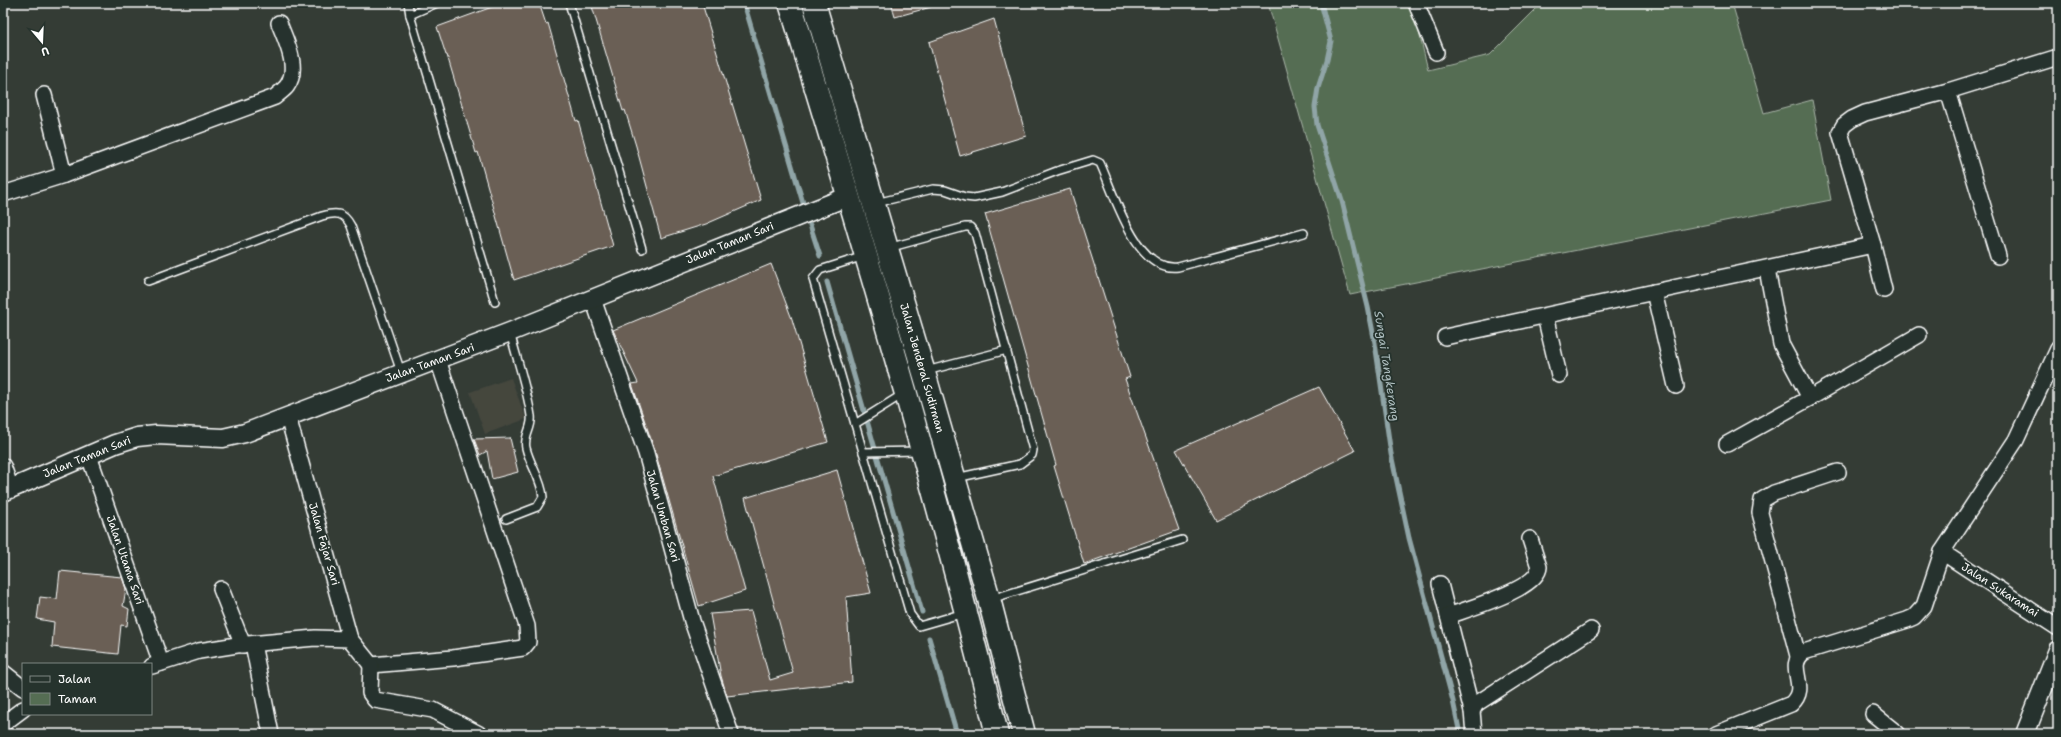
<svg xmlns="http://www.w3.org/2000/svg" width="2061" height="737" viewBox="0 0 2061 737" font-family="'Shantell Sans',sans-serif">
  <rect width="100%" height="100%" fill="#343c35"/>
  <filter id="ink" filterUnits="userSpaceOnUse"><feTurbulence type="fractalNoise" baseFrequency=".025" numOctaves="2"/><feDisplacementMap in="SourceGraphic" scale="8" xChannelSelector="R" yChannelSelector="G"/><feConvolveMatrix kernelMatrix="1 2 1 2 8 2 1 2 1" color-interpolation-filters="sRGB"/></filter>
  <g filter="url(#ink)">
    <polygon fill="#44463e" points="511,378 526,419 485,434 470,392"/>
    <polygon fill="#556d53" stroke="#aab6a9" points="1268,3 1412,3 1428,70 1490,55 1542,3 1732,3 1764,113 1812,100 1831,200 1350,295"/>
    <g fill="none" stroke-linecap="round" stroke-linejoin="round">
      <g stroke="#90a5a7" stroke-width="5">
        <polyline points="744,3 803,203"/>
        <polyline points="1321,3 1331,41 1327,60 1318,88 1315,107 1317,125 1342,201 1368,307 1375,343 1391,454 1409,538 1453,701 1460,734"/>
        <polyline points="810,225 820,256"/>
        <polyline points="827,282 922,612"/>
        <polyline points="929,638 957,734"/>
      </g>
    </g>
    <g fill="#6a5f54" stroke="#fff">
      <polygon points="503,3 539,3 546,24 548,23 576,121 578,120 613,246 514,280 478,152 476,153 447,55 446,55 437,27"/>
      <polygon points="591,3 702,3 761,200 706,224 661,238 636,146 625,110 623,111"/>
      <polygon points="891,3 930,3 931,7 895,17"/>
      <polygon points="994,19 1026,136 960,156 929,42"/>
      <polygon points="1070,189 1130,377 1125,379 1179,530 1084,564 1054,466 1056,465 985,214"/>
      <polygon points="771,264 792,319 828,442 713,476 745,591 699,606 655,451 632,384 638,383 613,330"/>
      <polygon points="1319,387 1355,451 1216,520 1176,450"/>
      <polygon points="510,438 518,472 492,479 487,451 480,455 474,439 511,438"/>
      <polygon points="837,470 871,593 846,597 852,682 727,696 721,676 710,614 751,611 770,680 793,673 745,498"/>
      <polygon points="60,571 122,577 126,589 123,606 129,609 127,626 121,625 118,654 52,647 54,622 37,619 40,597 57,599"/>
    </g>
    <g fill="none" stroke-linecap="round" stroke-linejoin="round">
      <defs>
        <g id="service">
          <polyline points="408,3 410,15"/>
          <polyline points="437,3 410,15 495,302"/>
          <polyline points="569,3 642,249"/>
          <path d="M876,203L933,189L945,190L965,197L974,198L1002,192L1057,171L1093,160L1100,163C1114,193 1136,273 1178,267L1304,233"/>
          <polyline points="888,248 965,227 970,227 975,233 1033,450 1032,455 1020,464 956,478"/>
          <polyline points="864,256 820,270 813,279 910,614 919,626 964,613"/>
          <path d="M148,281L322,216C336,212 344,212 351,226L401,372"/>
          <polyline points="926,371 1007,350"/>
          <polyline points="855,424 903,394"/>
          <polyline points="863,452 920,451"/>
          <path d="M506,519L537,507L543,497C542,480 530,465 526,448C523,437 533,427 531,416C527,388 517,360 510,332"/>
          <polyline points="991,599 1182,540"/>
        </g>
        <g id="minor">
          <polyline points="1416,3 1436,52"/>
          <polyline points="1948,91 1998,256"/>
          <polyline points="44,95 64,175"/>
          <path d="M3,194L64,175L275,97C279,93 284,90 287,86C300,68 286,41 279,23"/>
          <polyline points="1873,245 1884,290"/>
          <polyline points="1654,292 1676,386"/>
          <polyline points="593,299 646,453 692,621 731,734"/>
          <polyline points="1545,316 1559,375"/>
          <polyline points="1445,337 1873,245 1840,132 1844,125 1852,119 1865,113 1948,91 2058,57"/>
          <polyline points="1810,398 1919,335"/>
          <polyline points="288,417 350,639 371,665"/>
          <polyline points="1727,444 1810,398 1781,344 1767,269"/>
          <polyline points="89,456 161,663"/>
          <polyline points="3,466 11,489"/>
          <polyline points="1942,552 2058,628"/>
          <polyline points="1440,584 1472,711"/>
          <polyline points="221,589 243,645"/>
          <path d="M1448,616C1467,609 1538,589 1539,567L1530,539"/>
          <polyline points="253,644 271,734"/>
          <polyline points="1798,656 1760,513 1762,500 1774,493 1838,472"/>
          <polyline points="371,665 453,658 523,648 528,642 527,626 438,360"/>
          <polyline points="371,665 370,693 375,700 433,710 479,734"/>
          <polyline points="152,666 199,651 237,645 315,638 350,639"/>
          <polyline points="3,672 23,688"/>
          <polyline points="1873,714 1898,734"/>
          <polyline points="3,724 23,709"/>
          <polyline points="1474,734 1472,711 1476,704 1591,630"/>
          <path d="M1716,734L1791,704C1811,686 1784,667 1804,652L1907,620L1914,617L1924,606L1942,552L2016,440L2058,349"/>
        </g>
        <g id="tertiary">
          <polyline points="3,492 115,444 137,437 156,435 223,438 245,433 510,332 849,196"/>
          <polyline points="2025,734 2058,650"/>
        </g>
        <g id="primary">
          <path d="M790,3C864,245 936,488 997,734"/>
          <polyline points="814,3 927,383 989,599 1024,734"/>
        </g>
      </defs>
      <use href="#service" stroke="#fff" stroke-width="10"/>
      <use href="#minor" stroke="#fff" stroke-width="18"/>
      <use href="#tertiary" stroke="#fff" stroke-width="21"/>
      <use href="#primary" stroke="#fff" stroke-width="25"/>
      <use href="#service" stroke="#26332d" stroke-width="7"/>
      <use href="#minor" stroke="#26332d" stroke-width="15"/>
      <use href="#tertiary" stroke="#26332d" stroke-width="18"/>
      <use href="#primary" stroke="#26332d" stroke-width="22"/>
    </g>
  </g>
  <g text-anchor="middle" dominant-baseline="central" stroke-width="3.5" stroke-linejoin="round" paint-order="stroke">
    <g font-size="11" fill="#fff" stroke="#26332d">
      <text transform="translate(730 243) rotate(-22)">Jalan Taman Sari</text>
      <text transform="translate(430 363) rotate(-20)">Jalan Taman Sari</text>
      <text transform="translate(922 368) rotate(74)">Jalan Jenderal Sudirman</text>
      <text transform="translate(87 457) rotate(-22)">Jalan Taman Sari</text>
      <text transform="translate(663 516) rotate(74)">Jalan Umban Sari</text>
      <text transform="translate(324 544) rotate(74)">Jalan Fajar Sari</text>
      <text transform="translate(125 560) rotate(71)">Jalan Utama Sari</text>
      <text transform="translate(2000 590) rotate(33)">Jalan Sukaramai</text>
    </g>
    <g font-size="12" font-style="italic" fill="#acbcbd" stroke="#26332d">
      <text transform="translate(1387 366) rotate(81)">Sungai Tangkerang</text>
    </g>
  </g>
  <rect width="2061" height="737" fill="none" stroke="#26332d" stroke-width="16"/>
  <rect x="8" y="8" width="2045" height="721" fill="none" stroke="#fff" stroke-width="1.5" filter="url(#ink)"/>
  <rect x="22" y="663" width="130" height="52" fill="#26332d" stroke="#7d8581"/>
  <rect x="30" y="676" width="20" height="6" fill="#26332d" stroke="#7d8581"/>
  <text x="58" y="683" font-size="12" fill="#ffffff">Jalan</text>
  <rect x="30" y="693" width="20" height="12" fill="#556d53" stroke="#7d8581"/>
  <text x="58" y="703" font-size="12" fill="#ffffff">Taman</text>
  <g transform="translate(42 42) rotate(161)" stroke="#26332d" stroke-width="3" paint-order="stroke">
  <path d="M0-3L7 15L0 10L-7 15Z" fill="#ffffff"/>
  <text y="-6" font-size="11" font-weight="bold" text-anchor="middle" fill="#ffffff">U</text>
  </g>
</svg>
